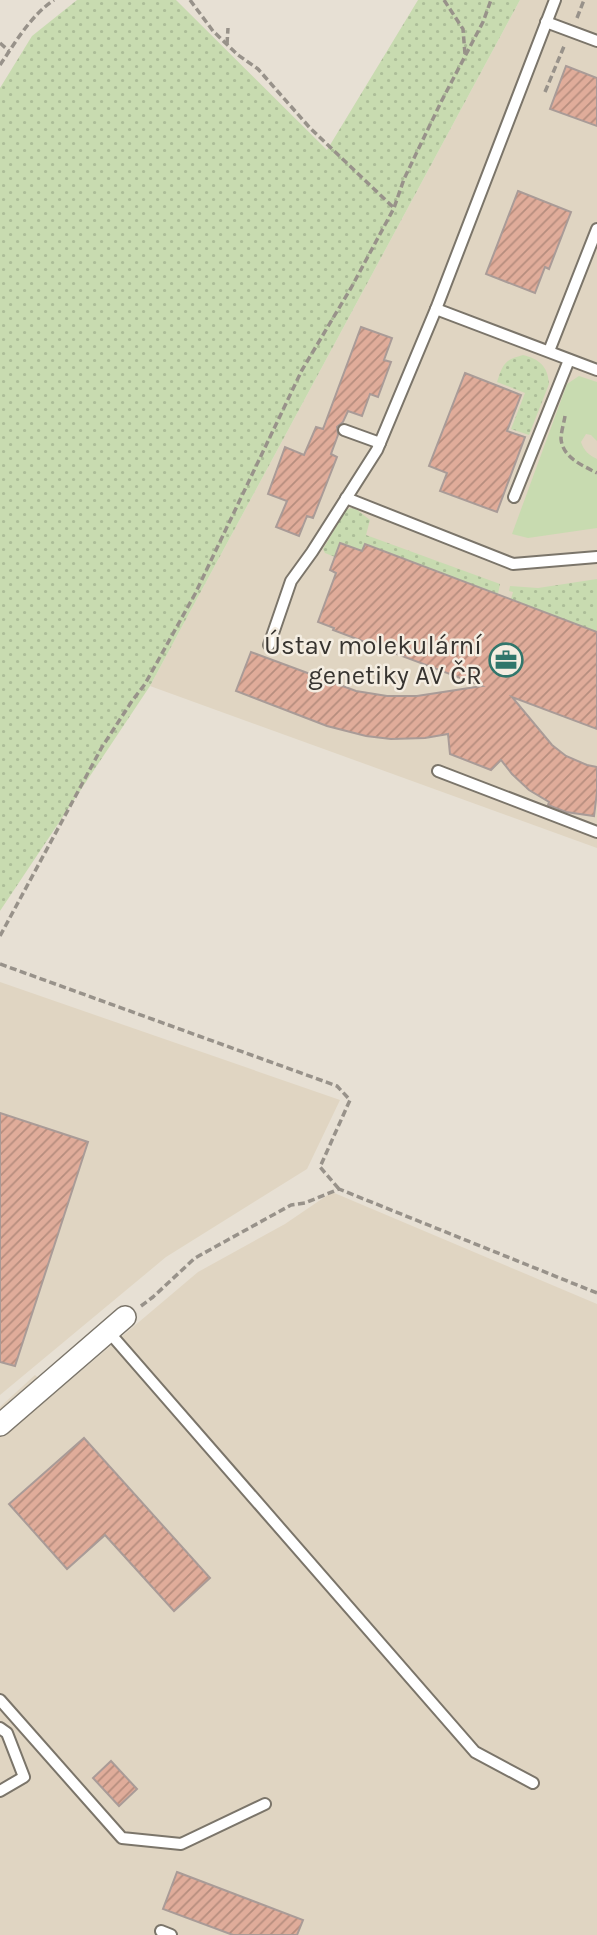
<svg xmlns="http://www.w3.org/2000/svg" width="597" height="1935" viewBox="0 0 597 1935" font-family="Karla,sans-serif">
  <defs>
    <pattern id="grass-dots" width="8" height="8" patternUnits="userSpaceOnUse" patternTransform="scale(1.75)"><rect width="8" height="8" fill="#c8dbb0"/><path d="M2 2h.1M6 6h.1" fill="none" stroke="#acbd98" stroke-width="1.8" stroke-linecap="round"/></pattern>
    <pattern id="building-hatch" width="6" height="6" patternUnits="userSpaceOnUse" patternTransform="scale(1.75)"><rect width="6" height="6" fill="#e0ac9a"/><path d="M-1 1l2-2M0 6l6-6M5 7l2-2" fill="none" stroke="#b68d7e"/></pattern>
  </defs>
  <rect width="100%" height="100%" fill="#e7e0d4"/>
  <g fill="#e0d5c2">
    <polygon points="520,0 597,0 597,848 150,686"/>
    <polygon points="0,982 340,1100 307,1169 166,1257 0,1395"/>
    <polygon points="332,1192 597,1304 597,1935 0,1935 0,1407 35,1375 55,1393 198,1272 285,1224"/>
  </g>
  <g fill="url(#grass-dots)">
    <polygon points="77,0 176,0 327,150 418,0 520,0 150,686 0,911 0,88 32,36"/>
    <path d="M523,355C539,359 548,366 549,384L529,435L511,429L525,393L497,382C503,364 504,360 523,355Z"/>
    <polygon points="351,508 356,509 370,520 366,535 500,584 498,594 357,567 359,550 340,543 335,557 325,553 323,549 346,510"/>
    <polygon points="597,579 597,632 511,599 513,592 509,591 510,586 538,588"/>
  </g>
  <path fill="#c8dbb0" d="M579,376L597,382V441L591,435L586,434L581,442C584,451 589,455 597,459V528L528,538L512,534L567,384Z"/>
  <g fill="url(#building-hatch)" stroke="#a99b97" stroke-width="2">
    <polygon points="566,66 597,78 597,126 550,109"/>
    <polygon points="518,191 571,212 549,269 545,267 535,293 486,274"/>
    <polygon points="361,327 392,338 384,360 391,362 378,397 370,394 362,416 348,411 343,422 337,427 338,435 331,454 337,457 313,518 307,516 299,536 276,527 287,501 268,494 285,447 304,455 316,427 323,429"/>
    <polygon points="465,373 521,395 507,431 525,437 497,512 440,491 447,473 429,466"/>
    <polygon points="340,543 362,551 365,544 597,632 597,729 512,697 552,745 566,756 587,765 597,767 597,792 594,816 566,812 548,805 549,802 529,790 512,774 501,760 491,770 450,754 448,734 425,738 391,739 366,736 327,726 236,691 251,652 356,691 387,696 417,696 482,686 333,630 334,628 318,622 336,573 330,570"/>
    <polygon points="0,1113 88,1142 15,1366 0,1362"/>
    <polygon points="84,1438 210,1578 174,1611 105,1535 67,1569 9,1504"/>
    <polygon points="111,1761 137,1789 119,1806 93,1778"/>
    <polygon points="177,1872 303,1920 297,1935 233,1935 163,1909"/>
  </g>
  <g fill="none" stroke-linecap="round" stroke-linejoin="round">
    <defs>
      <g id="lane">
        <polyline points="546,22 597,41"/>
        <polyline points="436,309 597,370"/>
        <polyline points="549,351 597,229"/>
        <polyline points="344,430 380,443"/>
        <polyline points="514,497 569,360"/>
        <polyline points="346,498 513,564 597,557"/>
        <polyline points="269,645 291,581 312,552 377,450 436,309 555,0"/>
        <polyline points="438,771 597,832"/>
        <polyline points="108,1331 475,1752 533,1783"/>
        <polyline points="0,1700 122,1838 181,1844 265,1804"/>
        <polyline points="0,1728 7,1733 24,1777 0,1791"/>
        <polyline points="161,1931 171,1935"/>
      </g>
      <polyline id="street" points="0,1425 125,1317"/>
    </defs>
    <use href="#lane" stroke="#7b756a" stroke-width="14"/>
    <use href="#street" stroke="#7b756a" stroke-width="24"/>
    <g stroke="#98928a" stroke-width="3.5" stroke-dasharray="7 3.5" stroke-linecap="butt">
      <polyline points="190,0 213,31 238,55 258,69 310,128 394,208"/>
      <polyline points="444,0 463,29 465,54"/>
      <polyline points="577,18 584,0"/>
      <polyline points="0,43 9,51"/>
      <polyline points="227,44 228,28"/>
      <path d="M0,65C15,43 31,15 54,0"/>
      <polyline points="545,92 565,44"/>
      <path d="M565,416C564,423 561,432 561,439C563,458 582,465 597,473"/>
      <polyline points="0,936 102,747 132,701 145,684 195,594 302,370 351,288 394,208 404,179 441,102 483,22 491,0"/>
      <polyline points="0,964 337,1086 350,1100 320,1167 339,1189"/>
      <polyline points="141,1306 153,1297 195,1258 291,1205 305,1203 339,1189 597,1293"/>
    </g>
    <use href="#lane" stroke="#fff" stroke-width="10"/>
    <use href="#street" stroke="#fff" stroke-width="21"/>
  </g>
  <defs>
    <symbol id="office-ring" viewBox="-11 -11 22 22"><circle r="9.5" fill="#f4ede1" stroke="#30766b" stroke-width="1.5"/><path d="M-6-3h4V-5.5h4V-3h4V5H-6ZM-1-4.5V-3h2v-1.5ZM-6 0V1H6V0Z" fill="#30766b"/></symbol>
  </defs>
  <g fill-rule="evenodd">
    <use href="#office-ring" x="487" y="641" width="38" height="38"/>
  </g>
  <g text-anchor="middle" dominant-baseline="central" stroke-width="5" stroke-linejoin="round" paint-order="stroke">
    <g font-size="26" fill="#373430" stroke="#f4ede1" text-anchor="end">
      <text x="482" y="645">Ústav molekulární<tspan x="482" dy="30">genetiky AV ČR</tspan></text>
    </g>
  </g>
</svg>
